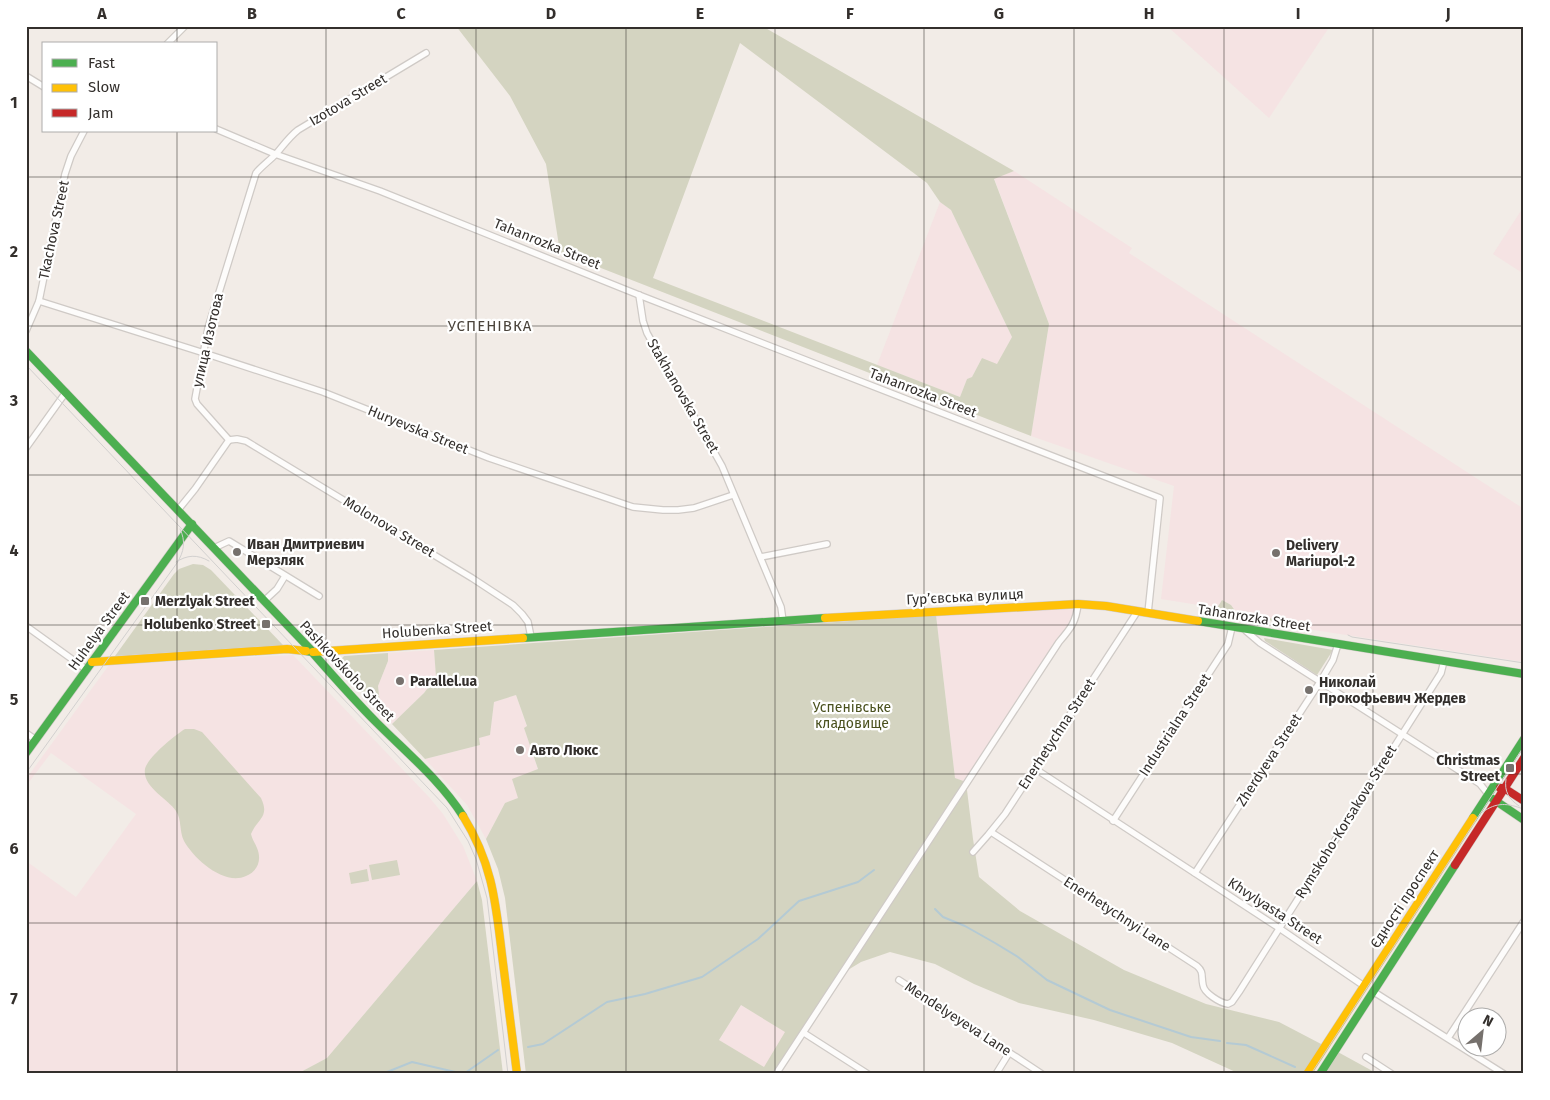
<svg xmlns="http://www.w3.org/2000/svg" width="1550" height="1100" viewBox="0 0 1550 1100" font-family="'Fira Sans',sans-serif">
  <rect width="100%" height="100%" fill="#f2ece7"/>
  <g fill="#f5e3e3">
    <polygon points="1167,26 1330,26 1269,118"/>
    <polygon points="1014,171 1132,248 1129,253 1524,509 1524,662 1307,629 1308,625 1236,612 1231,605 1222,600 1217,608 1161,599 1174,486 1031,436 1049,324 994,178"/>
    <polygon points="940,202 951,210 1012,337 997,365 982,358 972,377 967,379 960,397 877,365"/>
    <polygon points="1524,206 1524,274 1493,254"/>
    <polygon points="1080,607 966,782 955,778 936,615"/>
    <polygon points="434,650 436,677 424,693 392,724 376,707 380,704 378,686 388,661 388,653"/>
    <polygon points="293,655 429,797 443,814 463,846 477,881 327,1058 297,1074 26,1074 26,861 76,897 136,814 51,753 26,786 26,779 109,665"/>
    <polygon points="516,695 527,727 524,728 538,770 518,798 505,803 486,839 467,805 425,759 480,745 478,738 490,734 494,702"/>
    <polygon points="741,1005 786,1032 764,1068 719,1040"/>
  </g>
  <g fill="#d4d4c1" fill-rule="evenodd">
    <path d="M456,26H762L1014,171L994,179L1049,324L1031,436L560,252L546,164L510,96ZM740,43L927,183L940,202L951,210L1012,337L997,364L982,358L972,377L967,379L960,397L653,278Z"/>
    <polygon points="193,564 203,565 211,570 283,645 115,656 174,574 179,569"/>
    <polygon points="1222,600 1231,605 1236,612 1308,625 1307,629 1217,608"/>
    <path d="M936,615L955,778L966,782L973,839L979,877L1020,911L1124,970L1206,1004L1279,1022L1323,1045L1304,1074H1240L1172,1043L1094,1020L1019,1003L974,984L935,964L890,952L861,962L843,973L773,1074H526L505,898L498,869L486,839L505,803L518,798L512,779L538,769L524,728L527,726L516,695L494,702L490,735L479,738L480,745L425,759L392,724L424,693L436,677L434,650ZM741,1005L785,1032L764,1067L719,1040Z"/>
    <polygon points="1264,638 1333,650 1317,675 1265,641"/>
    <polygon points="388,653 388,661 378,686 380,704 376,707 341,670 339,662 344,656"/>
    <path d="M185,729H194L202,732L261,798C270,817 258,818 251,834C252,839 255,843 257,848C262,860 258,871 246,876C224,886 194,859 184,841C179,831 182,820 176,811C168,799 142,787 145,769C147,758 175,735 185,729Z"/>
    <polygon points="397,860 400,875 372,880 369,865"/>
    <polygon points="367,869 369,881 351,884 349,873"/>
    <polygon points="477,881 482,900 503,1074 297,1074 327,1058"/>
    <polygon points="1336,1051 1378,1074 1322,1074"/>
  </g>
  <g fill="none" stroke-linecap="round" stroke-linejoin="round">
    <g stroke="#b4cad4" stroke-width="2">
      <polyline points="935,909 943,917 965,926 995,943 1018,957 1047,980 1110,1010 1191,1037 1220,1041"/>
      <polyline points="1227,1043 1246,1045 1295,1067"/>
      <polyline points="528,1047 543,1044 607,1002 645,994 702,977 758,939 799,901 858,882 874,870"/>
      <polyline points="465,1073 498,1050"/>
      <polyline points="382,1074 412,1062 464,1074"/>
    </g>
    <defs>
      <g id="street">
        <polyline points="167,44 185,26"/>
        <polyline points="26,76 44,87"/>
        <polyline points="216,129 275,154 380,191 639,295 1160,498 1148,613"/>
        <polyline points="639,295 643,321 647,333 722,466 781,607 783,621"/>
        <polyline points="39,301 204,353 323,392 489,458 633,507 663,510 678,510 694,508 733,495"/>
        <polyline points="26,331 39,301 65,174 71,156 84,131"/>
        <path d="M229,440L197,404L195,399L208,328L256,173C262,166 269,161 276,154C283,146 289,137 298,130L426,53"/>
        <polyline points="229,440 237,439 246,441 472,578 513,605 522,614 528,622 531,637"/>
        <polyline points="26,448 66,392"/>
        <polyline points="178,510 195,489 229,440"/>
        <polyline points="214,548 229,541 319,596"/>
        <polyline points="761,557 827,544"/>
        <polyline points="264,601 277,589 285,576"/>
        <polyline points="26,626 87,670"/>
        <polyline points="1246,631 1260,643 1480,784 1488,794"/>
        <polyline points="26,733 36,740"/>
        <polyline points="1034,768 1279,928 1364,986"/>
        <polyline points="1113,821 1228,644 1232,627"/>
        <path d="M991,832L1197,966C1204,972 1201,976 1203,985C1204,993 1220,1003 1228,1004L1232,1002L1239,992L1441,673L1444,661"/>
        <polyline points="973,852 988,835 1005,814 1137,612"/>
        <polyline points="1195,873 1320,682 1333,660 1338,644"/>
        <polyline points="899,980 1042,1074"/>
        <polyline points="1374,992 1504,1074"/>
        <polyline points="804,1033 868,1074"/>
        <polyline points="1448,1038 1524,921"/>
        <polyline points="1366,1057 1392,1074"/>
        <path d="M776,1074L1059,642C1071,628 1076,622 1078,604"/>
        <polyline points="996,1074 1009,1053"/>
      </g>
      <g id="fast">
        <polyline points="26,351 313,652"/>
        <polyline points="1198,621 1524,674"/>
        <polyline points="523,638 825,618"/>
        <path d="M306,651L312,652C333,676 354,700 377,723C407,753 440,780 463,816"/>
        <polyline points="26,753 192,524"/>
        <polyline points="1493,799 1524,820"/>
        <polyline points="1473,818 1524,739"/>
        <polyline points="1320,1074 1455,865"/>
      </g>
      <g id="slow">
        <polyline points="825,618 1078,604 1106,606 1198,621"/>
        <polyline points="313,652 523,638"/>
        <polyline points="92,662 287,649 306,651"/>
        <path d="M463,816C494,866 496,907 503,963C508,1000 512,1037 517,1074"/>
        <polyline points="1307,1074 1473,818"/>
      </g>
      <g id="jam">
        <polyline points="1500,788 1504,788 1524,801"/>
        <polyline points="1455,865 1524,758"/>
      </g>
    </defs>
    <use href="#street" stroke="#cfcac6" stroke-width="8"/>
    <use href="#fast" stroke="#cfcac6" stroke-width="9"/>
    <use href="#slow" stroke="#cfcac6" stroke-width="9"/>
    <use href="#jam" stroke="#cfcac6" stroke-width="9"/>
    <use href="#street" stroke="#fdfcfb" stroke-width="5.5"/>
    <use href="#fast" stroke="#4caf50" stroke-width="8"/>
    <use href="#slow" stroke="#ffc107" stroke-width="8"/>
    <use href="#jam" stroke="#c62828" stroke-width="8"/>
    <g stroke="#d2d0cf" stroke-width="1">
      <polyline points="26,365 447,808 468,841 476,859 487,898 508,1074"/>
      <path d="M176,562C187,555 197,554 209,561"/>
      <polyline points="1348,635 1352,637 1524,663"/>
      <path d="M26,773L177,563C184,552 186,541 180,529"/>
      <path d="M1506,779C1504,792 1509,799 1519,806"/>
      <path d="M1483,812C1496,802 1508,803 1523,809"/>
      <polyline points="1311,1074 1524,746"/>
    </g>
  </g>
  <path fill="none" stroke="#332f2c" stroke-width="1" stroke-opacity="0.55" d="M177,26V44M326,26V1074M476,26V1074M626,26V1074M775,26V1074M924,26V1074M1074,26V1074M1224,26V1074M1373,26V1074M177,131V1074M26,177H1524M26,326H1524M26,475H1524M26,625H1524M26,774H1524M26,923H1524"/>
  <g fill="#76716d" stroke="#fff" stroke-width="2">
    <circle cx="237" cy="552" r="5"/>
    <circle cx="1276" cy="553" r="5"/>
    <rect x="140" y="596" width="10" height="10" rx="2.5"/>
    <rect x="261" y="619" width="10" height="10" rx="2.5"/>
    <circle cx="400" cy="681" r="5"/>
    <circle cx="1309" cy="690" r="5"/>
    <circle cx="520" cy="750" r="5"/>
    <rect x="1505" y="763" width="10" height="10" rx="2.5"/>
  </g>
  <g text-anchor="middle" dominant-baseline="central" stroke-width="4.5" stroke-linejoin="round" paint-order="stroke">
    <g font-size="14" fill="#332f2c" stroke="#fff">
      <text transform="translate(348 100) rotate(-31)">Izotova Street</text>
      <text transform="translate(54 230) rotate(-78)">Tkachova Street</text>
      <text transform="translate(547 244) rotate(22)">Tahanrozka Street</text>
      <text transform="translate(208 340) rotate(-77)">улица Изотова</text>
      <text transform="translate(923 393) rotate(21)">Tahanrozka Street</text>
      <text transform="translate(683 396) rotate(60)">Stakhanovska Street</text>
      <text transform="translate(418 430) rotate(22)">Huryevska Street</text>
      <text transform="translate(389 527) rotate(31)">Molonova Street</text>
      <text transform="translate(965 597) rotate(-3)">Гур’євська вулиця</text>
      <text transform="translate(1254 618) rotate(9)">Tahanrozka Street</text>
      <text transform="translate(437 630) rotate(-4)">Holubenka Street</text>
      <text transform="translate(99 631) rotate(-54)">Huhelya Street</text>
      <text transform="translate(347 671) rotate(47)">Pashkovskoho Street</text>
      <text transform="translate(1175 725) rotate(-57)">Industrialna Street</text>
      <text transform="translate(1057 734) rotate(-57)">Enerhetychna Street</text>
      <text transform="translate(1269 760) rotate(-57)">Zherdyeva Street</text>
      <text transform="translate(1346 822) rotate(-58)">Rymskoho-Korsakova Street</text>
      <text transform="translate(1405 899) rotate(-57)">Єдності проспект</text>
      <text transform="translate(1275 911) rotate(33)">Khvylyasta Street</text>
      <text transform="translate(1117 914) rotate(33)">Enerhetychnyi Lane</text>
      <text transform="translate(958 1019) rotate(33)">Mendelyeyeva Lane</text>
    </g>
    <g font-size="14" font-weight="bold" fill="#332f2c" stroke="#fff" text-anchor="start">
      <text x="247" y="544">Иван Дмитриевич<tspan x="247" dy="16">Мерзляк</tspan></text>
      <text x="1286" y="545">Delivery<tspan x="1286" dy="16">Mariupol-2</tspan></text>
      <text x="155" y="601">Merzlyak Street</text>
      <text x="256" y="624" text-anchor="end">Holubenko Street</text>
      <text x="410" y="681">Parallel.ua</text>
      <text x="1319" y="682">Николай<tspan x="1319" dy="16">Прокофьевич Жердев</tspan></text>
      <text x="530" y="750">Авто Люкс</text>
      <text x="1500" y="760" text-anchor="end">Christmas<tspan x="1500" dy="16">Street</tspan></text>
    </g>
    <g font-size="14" fill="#4a511e" stroke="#fff">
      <text x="852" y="707">Успенівське<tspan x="852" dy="16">кладовище</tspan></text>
    </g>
    <g font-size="15" letter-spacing="1" fill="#49423a" stroke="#fff">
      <text x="490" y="326">УСПЕНІВКА</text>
    </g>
  </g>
  <rect width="1550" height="1100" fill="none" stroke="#ffffff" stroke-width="55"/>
  <rect x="42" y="42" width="175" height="90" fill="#ffffff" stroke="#adacab"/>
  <rect x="52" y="59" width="25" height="8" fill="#4caf50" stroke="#adacab"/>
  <text x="88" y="68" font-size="15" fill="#332f2c">Fast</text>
  <rect x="52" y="84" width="25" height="8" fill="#ffc107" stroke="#adacab"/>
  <text x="88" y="92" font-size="15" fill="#332f2c">Slow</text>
  <rect x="52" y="109" width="25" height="8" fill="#c62828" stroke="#adacab"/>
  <text x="88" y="118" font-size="15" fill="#332f2c">Jam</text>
  <g transform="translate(1482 1032) rotate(28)"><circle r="24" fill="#ffffff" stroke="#adacab"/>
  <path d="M0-4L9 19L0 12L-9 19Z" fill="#76716d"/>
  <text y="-8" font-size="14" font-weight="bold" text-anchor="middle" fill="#332f2c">N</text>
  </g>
  <rect x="28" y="28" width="1494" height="1044" fill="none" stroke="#332f2c" stroke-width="2"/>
  <g font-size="16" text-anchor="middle" font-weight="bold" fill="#332f2c">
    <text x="102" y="19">A</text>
    <text x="252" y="19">B</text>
    <text x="401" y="19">C</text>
    <text x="551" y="19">D</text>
    <text x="700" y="19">E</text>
    <text x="850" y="19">F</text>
    <text x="999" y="19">G</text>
    <text x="1149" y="19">H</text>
    <text x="1298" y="19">I</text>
    <text x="1448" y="19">J</text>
    <text x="14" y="108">1</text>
    <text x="14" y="257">2</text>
    <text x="14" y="406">3</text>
    <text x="14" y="556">4</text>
    <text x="14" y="705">5</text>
    <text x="14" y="854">6</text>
    <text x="14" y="1004">7</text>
  </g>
</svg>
